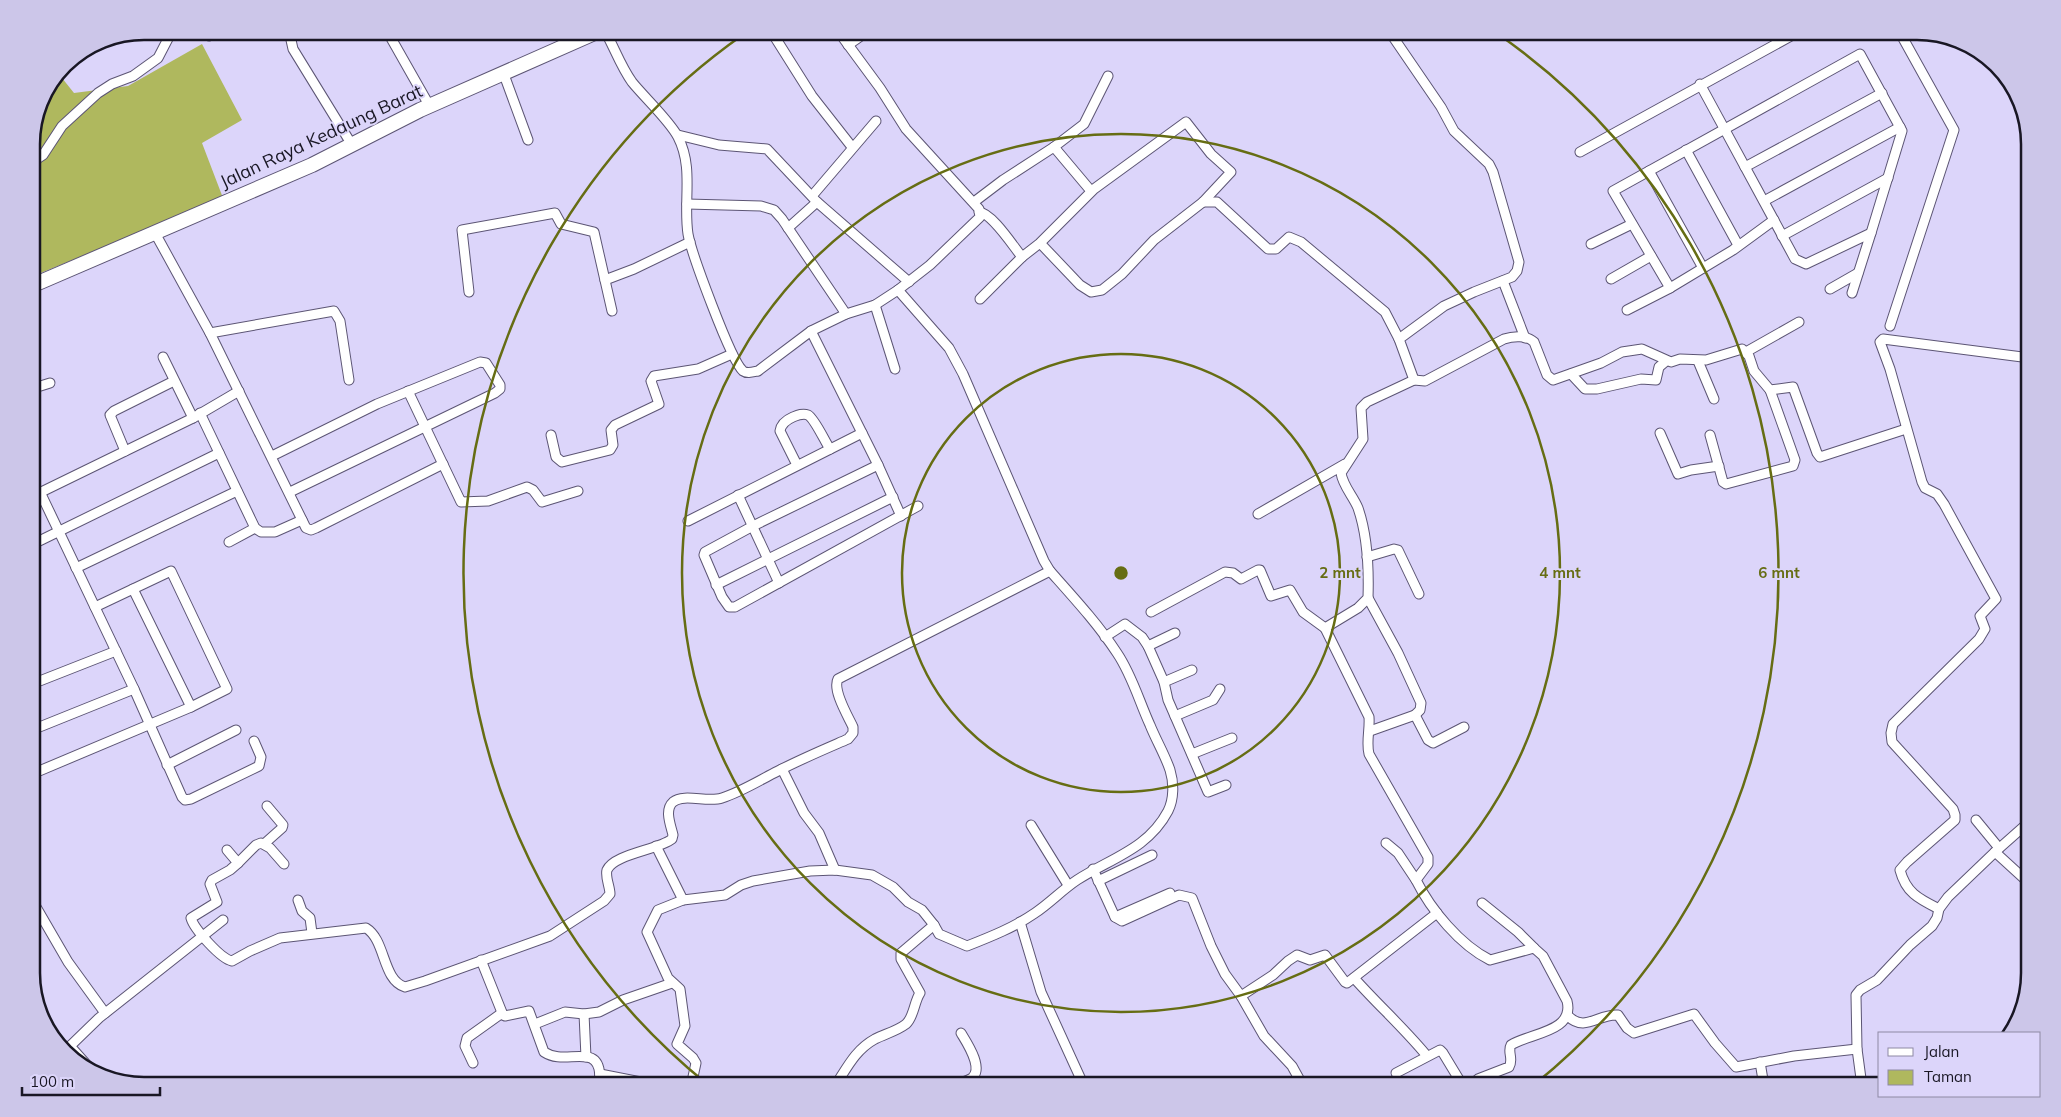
<svg xmlns="http://www.w3.org/2000/svg" width="2061" height="1117" viewBox="0 0 2061 1117" font-family="Mulish,sans-serif">
  <rect width="100%" height="100%" fill="#dcd5fa"/>
  <polygon fill="#afb85e" points="202,44 242,120 202,143 223,198 31,277 31,137 40,100 58,73 74,93 128,86"/>
  <g fill="none" stroke-linecap="round" stroke-linejoin="round">
    <defs>
      <g id="street">
        <polyline points="202,31 209,36 220,31"/>
        <polyline points="289,31 293,49 352,145"/>
        <polyline points="387,31 429,105"/>
        <polyline points="771,31 812,96 852,147"/>
        <polyline points="838,31 880,88 906,129 979,209 980,217 930,265 898,290"/>
        <path d="M1389,31L1441,107L1454,131L1489,164L1493,172L1519,262L1517,271L1512,277L1474,292L1444,306L1399,339L1414,380L1367,402L1361,408L1363,439L1341,473C1343,486 1353,496 1358,508C1368,537 1369,568 1368,598L1358,608L1325,628L1369,717C1370,730 1366,742 1369,754L1428,857V864L1416,880C1431,910 1460,945 1490,960L1534,948L1543,956L1567,1001C1575,1032 1530,1033 1511,1045C1507,1052 1514,1059 1509,1067L1478,1079L1469,1086"/>
        <polyline points="848,45 868,31"/>
        <polyline points="503,72 528,140"/>
        <polyline points="1700,84 1795,259 1806,264 1871,233 1852,293"/>
        <polyline points="678,135 719,145 767,149 817,202 909,282"/>
        <polyline points="1054,147 1091,191"/>
        <polyline points="1686,150 1738,245"/>
        <polyline points="1580,152 1800,31"/>
        <polyline points="31,163 43,155 62,126 98,93 112,84 133,76 158,58 172,31"/>
        <polyline points="1745,167 1882,93"/>
        <polyline points="1649,171 1703,268"/>
        <polyline points="812,196 876,121"/>
        <polyline points="1764,201 1900,127"/>
        <polyline points="974,202 1003,180 1054,147 1084,124 1108,76"/>
        <polyline points="1203,202 1217,202 1268,249 1276,249 1289,237 1301,242 1385,312 1399,339"/>
        <polyline points="687,204 761,206 774,210 782,219 846,314"/>
        <path d="M979,212C992,213 1013,246 1022,257"/>
        <polyline points="1774,220 1733,250 1670,288 1613,191 1860,54 1902,131 1871,233"/>
        <polyline points="788,228 817,202"/>
        <polyline points="155,233 210,333 306,528 311,530 316,528 443,464"/>
        <polyline points="1782,236 1888,178"/>
        <polyline points="1591,244 1632,224"/>
        <polyline points="1611,279 1651,256"/>
        <polyline points="605,280 634,269 690,242"/>
        <polyline points="1503,281 1525,338"/>
        <polyline points="1830,289 1858,273"/>
        <polyline points="469,292 462,230 555,213 561,224 594,232 612,311"/>
        <polyline points="980,299 1022,257 1040,243 1094,189 1186,122 1211,154 1231,172 1203,202 1154,240 1122,274 1102,290 1091,292 1080,285 1040,243"/>
        <polyline points="875,305 895,369"/>
        <polyline points="1627,310 1670,288"/>
        <polyline points="1890,326 1954,130 1899,31"/>
        <polyline points="811,331 878,465 901,516"/>
        <polyline points="210,333 334,311 340,321 349,380"/>
        <polyline points="1746,352 1799,322"/>
        <polyline points="163,357 193,418"/>
        <polyline points="1698,361 1714,399"/>
        <polyline points="1571,374 1585,389 1597,389 1641,379 1656,380 1659,367 1666,361"/>
        <path d="M1414,380L1425,381L1504,339C1513,336 1527,335 1534,342L1547,375L1553,380L1601,363L1622,352L1642,349L1671,362L1680,359L1706,360L1742,349L1749,356L1754,371L1770,390L1793,387L1817,453L1820,457L1906,429"/>
        <polyline points="31,389 50,383"/>
        <polyline points="408,391 461,502 488,501 527,487 533,490 542,502 578,491"/>
        <polyline points="200,413 255,528 261,532 275,532 302,520"/>
        <polyline points="1660,433 1678,474 1691,470 1719,466"/>
        <polyline points="551,435 556,457 562,462 610,450 613,445 611,430 615,425 659,404 651,381 654,376 698,369 732,354"/>
        <polyline points="1710,435 1723,482 1726,484 1793,466 1795,460 1770,390"/>
        <polyline points="125,451 110,415 114,411 174,381"/>
        <polyline points="272,456 377,404 480,362 486,363 500,385 500,389 495,393 290,492"/>
        <path d="M797,465L780,431C781,424 786,420 793,417C798,415 803,413 808,415C815,419 825,442 830,449"/>
        <polyline points="878,465 753,526 705,552 704,555 722,597 729,607 735,607 918,506"/>
        <polyline points="41,494 134,689 182,797 185,800 191,799 259,766 261,757 254,741"/>
        <polyline points="738,495 779,583"/>
        <polyline points="31,497 193,418 239,391"/>
        <polyline points="1258,514 1345,464"/>
        <polyline points="688,521 862,433"/>
        <polyline points="229,542 255,528"/>
        <polyline points="31,545 219,453"/>
        <polyline points="1367,557 1394,549 1398,550 1419,594"/>
        <polyline points="76,568 237,491"/>
        <polyline points="716,585 893,497"/>
        <polyline points="133,589 191,707"/>
        <polyline points="1368,598 1398,653 1421,703 1420,710 1415,715"/>
        <polyline points="1151,612 1225,572 1233,573 1241,579 1258,570 1260,570 1271,596 1290,590 1303,612 1325,628"/>
        <polyline points="1105,637 1125,624 1142,637 1148,646 1164,682 1168,700 1208,792 1226,785"/>
        <polyline points="1148,646 1175,633"/>
        <polyline points="1164,682 1192,670"/>
        <polyline points="32,684 116,651"/>
        <polyline points="1175,716 1213,700 1220,689"/>
        <polyline points="32,730 134,689"/>
        <polyline points="1370,731 1415,715 1428,740 1433,743 1464,727"/>
        <polyline points="1192,754 1232,738"/>
        <polyline points="167,765 236,730"/>
        <polyline points="782,769 804,813 819,833 835,870"/>
        <polyline points="32,774 191,707 227,689 171,571 95,607"/>
        <polyline points="1976,820 1999,848"/>
        <polyline points="1031,825 1068,885"/>
        <polyline points="1386,843 1398,853 1416,880"/>
        <polyline points="264,844 282,828 283,825 267,806"/>
        <polyline points="656,846 683,900"/>
        <path d="M227,850L238,863L230,870L212,880L210,884L217,902L191,918C194,929 221,959 232,961L250,951L280,938L366,928C386,940 382,980 405,987L425,981L550,936L604,901L610,894C610,887 605,877 607,870C614,854 658,850 672,839L673,835C671,826 664,810 673,802C684,793 708,803 722,798C741,792 760,780 778,771C801,759 825,749 848,739L853,733V727C848,716 832,690 838,679L1050,571L1044,561L963,374L949,348L898,290L875,305L846,314L811,331L758,371C753,372 747,374 743,371C731,361 691,252 688,234C683,201 694,168 678,137C670,121 644,97 632,82C621,67 614,47 605,31"/>
        <polyline points="1995,852 2030,884"/>
        <polyline points="238,863 256,845 261,843 270,848 284,864"/>
        <polyline points="1093,869 1115,917 1122,921 1179,895 1192,898 1211,946 1225,974 1241,996 1264,1036 1292,1066 1303,1086"/>
        <polyline points="1098,881 1152,855"/>
        <polyline points="32,900 68,962 105,1013"/>
        <polyline points="298,900 302,911 310,918 312,933"/>
        <polyline points="1482,903 1518,932 1534,948"/>
        <path d="M1939,909C1919,899 1906,893 1900,870L1907,862L1955,820V815L1953,809L1892,742L1891,733L1893,724L1979,639L1985,629L1980,616L1996,599L1944,504L1937,494L1925,488L1922,482L1890,369L1880,342L1883,339L2030,358"/>
        <polyline points="1115,917 1170,893"/>
        <polyline points="1020,922 1041,992 1084,1086"/>
        <path d="M481,960L503,1015L505,1016L529,1011L544,1052C558,1061 572,1055 587,1057C601,1059 601,1076 598,1086"/>
        <path d="M1354,978C1378,1005 1404,1028 1427,1056"/>
        <polyline points="1241,996 1273,975 1288,961 1297,955 1310,960 1325,955 1345,982 1347,983 1437,913"/>
        <polyline points="584,1014 586,1057"/>
        <path d="M1568,1016C1585,1033 1599,1013 1618,1015L1627,1028L1634,1033L1694,1014L1715,1043L1736,1067L1794,1056L1857,1049"/>
        <polyline points="535,1024 565,1012 584,1014 599,1012 623,1000 672,983"/>
        <polyline points="70,1046 95,1074"/>
        <polyline points="66,1050 99,1018 223,920"/>
        <polyline points="1760,1062 1764,1086"/>
        <polyline points="473,1063 465,1046 467,1038 502,1013"/>
        <polyline points="1396,1073 1440,1050 1443,1053 1463,1086"/>
        <polyline points="600,1074 661,1086"/>
        <path d="M691,1086L696,1063L693,1058L677,1044L685,1026L680,989L668,978L647,932L658,910L683,900L725,895L741,885L753,881L810,871L835,870L872,875L893,887L908,902L922,910L934,925L939,934L967,946C990,937 1015,927 1035,913C1050,903 1062,890 1077,880C1111,858 1148,849 1168,811C1174,799 1174,783 1170,770C1165,755 1156,740 1150,725C1139,701 1132,675 1117,653C1098,624 1074,598 1050,571"/>
        <path d="M835,1086C847,1068 855,1050 875,1039C885,1034 897,1031 906,1024C914,1017 914,1002 920,993L901,959V953L934,925"/>
        <path d="M953,1086C959,1083 967,1081 972,1078C984,1068 967,1043 961,1033"/>
        <polyline points="1862,1086 1857,1049 1856,995 1860,990 1877,980 1910,945 1932,926 1937,918 1939,909 1948,897 1995,852 2030,821"/>
      </g>
      <polyline id="secondary" points="31,286 312,165 420,110 599,31"/>
    </defs>
    <use href="#street" stroke="#5c5574" stroke-width="11"/>
    <use href="#secondary" stroke="#5c5574" stroke-width="16"/>
    <use href="#street" stroke="#fff" stroke-width="9"/>
    <use href="#secondary" stroke="#fff" stroke-width="14"/>
  </g>
  <g fill="none" stroke="#666d13" stroke-width="2.5">
    <circle cx="1121" cy="573" r="219"/>
    <circle cx="1121" cy="573" r="439"/>
    <path d="M707 1084A658 658 0 0 1 744 34M1498 34A658 658 0 0 1 1535 1084"/>
  </g>
  <g text-anchor="middle" dominant-baseline="central" stroke-width="4" stroke-linejoin="round" paint-order="stroke">
    <g font-size="18" fill="#191724" stroke="#dcd5fa">
      <text transform="translate(321 136) rotate(-25)">Jalan Raya Kedaung Barat</text>
    </g>
  </g>
  <path d="M0 0H2061V1117H0ZM144 40H1917A104 104 0 0 1 2021 144V973A104 104 0 0 1 1917 1077H144A104 104 0 0 1 40 973V144A104 104 0 0 1 144 40Z" fill="#ccc6e9" fill-rule="evenodd"/>
  <path fill="none" stroke="#191724" stroke-width="2.5" d="M144 40H1917A104 104 0 0 1 2021 144V973A104 104 0 0 1 1917 1077H144A104 104 0 0 1 40 973V144A104 104 0 0 1 144 40Z"/>
  <circle cx="1121" cy="573" r="8" fill="#666d13" stroke="#dcd5fa" stroke-width="2.5"/>
  <g font-size="15" text-anchor="middle" font-weight="bold" fill="#666d13" stroke="#dcd5fa" stroke-width="4" stroke-linejoin="round" paint-order="stroke">
    <text x="1340" y="578">2 mnt</text>
    <text x="1560" y="578">4 mnt</text>
    <text x="1779" y="578">6 mnt</text>
  </g>
  <rect x="1878" y="1032" width="162" height="65" fill="#dcd5fa" stroke="#8e89a4"/>
  <rect x="1888" y="1048" width="25" height="8" fill="#ffffff" stroke="#8e89a4"/>
  <text x="1924" y="1057" font-size="15" fill="#191724">Jalan</text>
  <rect x="1888" y="1070" width="25" height="15" fill="#afb85e" stroke="#8e89a4"/>
  <text x="1924" y="1082" font-size="15" fill="#191724">Taman</text>
  <path d="M22 1087v8h138v-8" fill="none" stroke="#191724" stroke-width="2.5"/>
  <text x="30" y="1087" font-size="15" fill="#191724" stroke="#dcd5fa" stroke-width="4" paint-order="stroke">100 m</text>
</svg>
